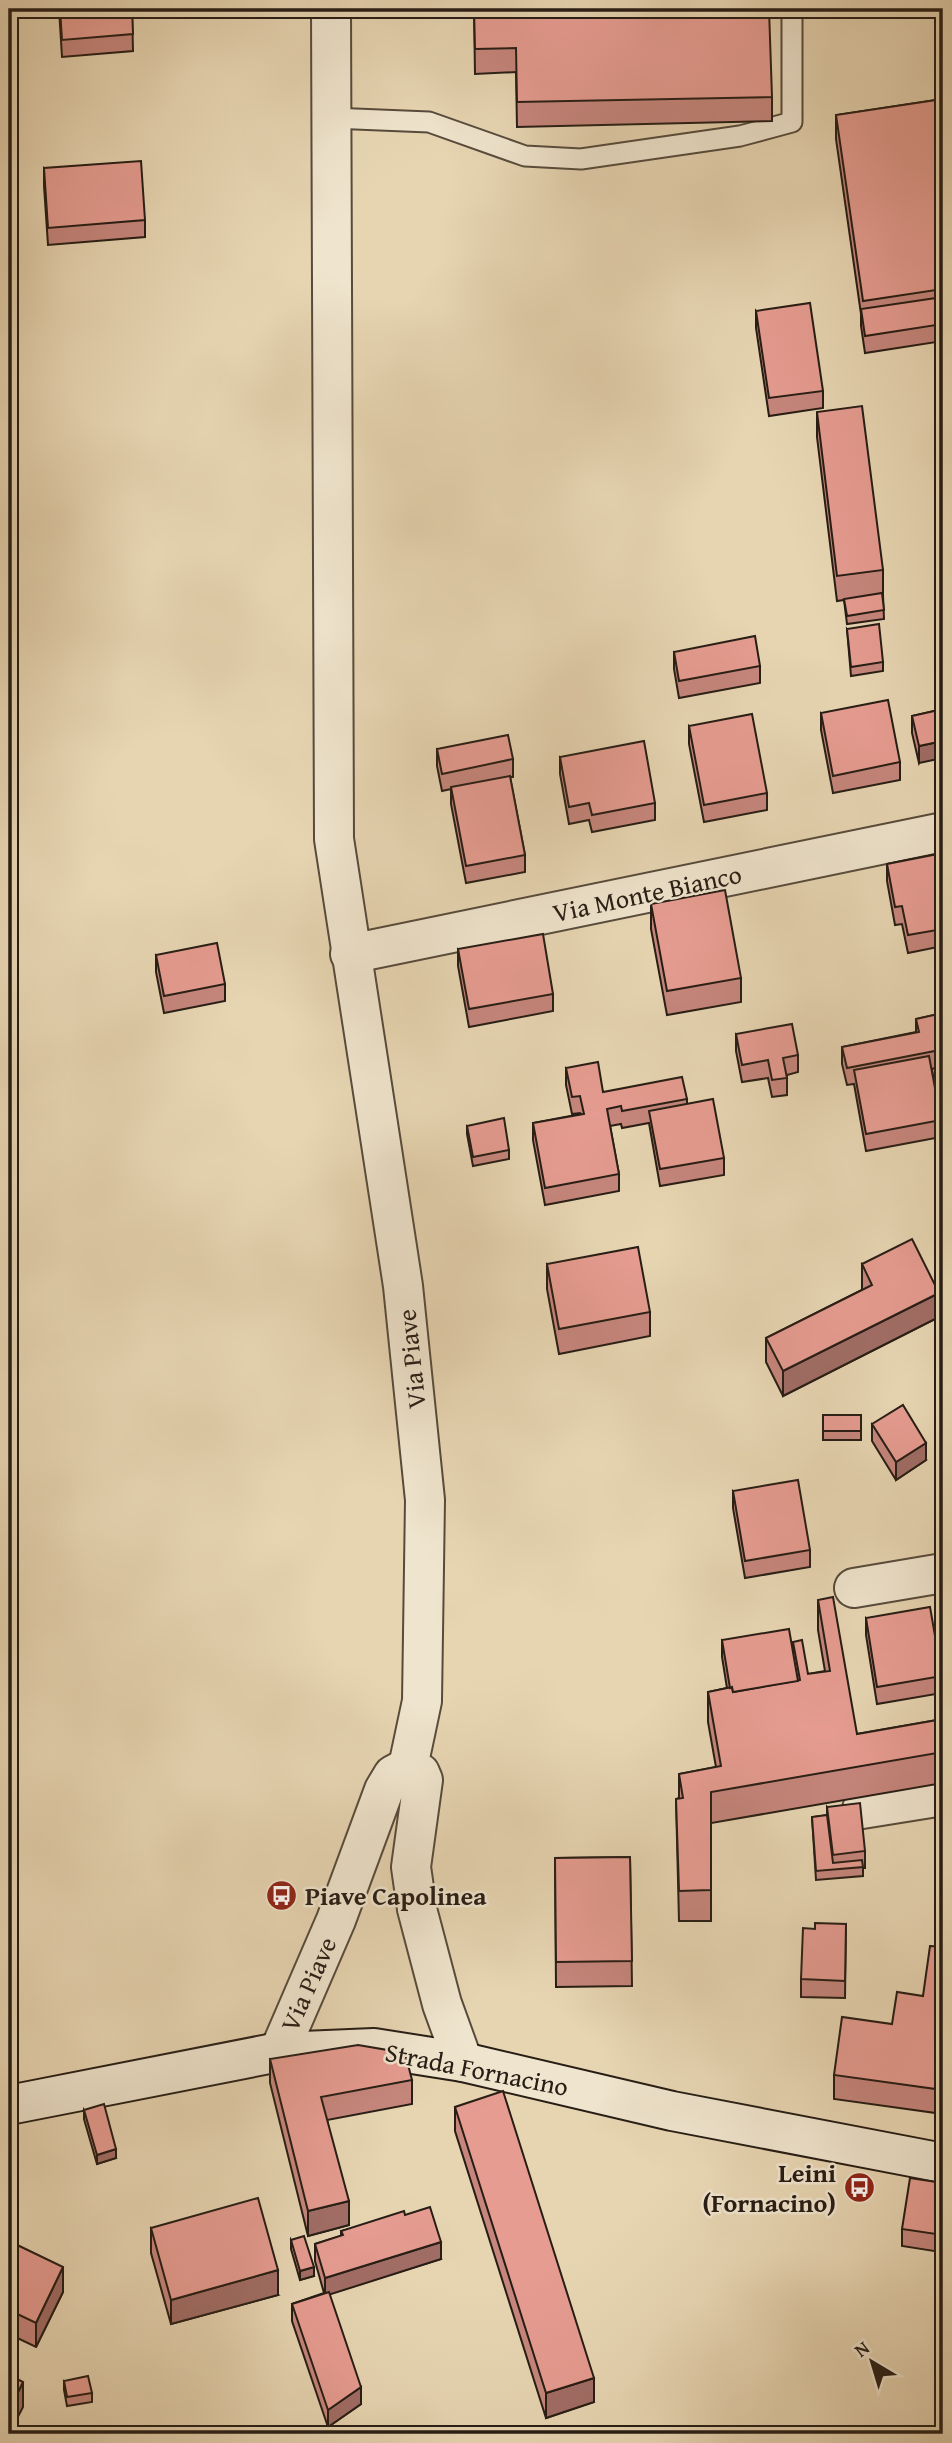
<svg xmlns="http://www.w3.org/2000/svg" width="952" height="2443" viewBox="0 0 952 2443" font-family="'Gentium Book Plus',serif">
  <rect width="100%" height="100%" fill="#e7d5b2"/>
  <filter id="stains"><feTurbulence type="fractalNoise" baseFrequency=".00286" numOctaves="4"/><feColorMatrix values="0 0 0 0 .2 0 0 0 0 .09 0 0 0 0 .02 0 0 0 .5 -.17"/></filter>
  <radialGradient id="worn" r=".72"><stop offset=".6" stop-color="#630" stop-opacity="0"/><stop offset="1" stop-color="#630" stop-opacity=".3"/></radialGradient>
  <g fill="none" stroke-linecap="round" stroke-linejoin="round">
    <defs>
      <polyline id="lane" points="331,118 429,122 525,156 581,159 740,136 792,122 792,9"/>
      <g id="street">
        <polyline points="331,9 334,839 403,1286 425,1500 422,1701 408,1767"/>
        <polyline points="350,954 943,832"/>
        <polyline points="854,1588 943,1573"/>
        <polyline points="862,1809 943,1796"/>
        <polyline points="279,2052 336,1920 384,1790 393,1775 408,1767 420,1773 423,1780 411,1867 417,1909 442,2004 463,2062"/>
      </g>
      <polyline id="secondary" points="9,2105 279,2052 374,2048 463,2062 672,2111 943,2163"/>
    </defs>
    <use href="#lane" stroke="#574b3c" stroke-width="23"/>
    <use href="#street" stroke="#574b3c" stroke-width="42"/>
    <use href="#secondary" stroke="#271d15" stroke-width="42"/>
    <use href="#lane" stroke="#efe4cd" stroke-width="19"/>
    <use href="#street" stroke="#efe4cd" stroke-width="38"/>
    <use href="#secondary" stroke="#efe4cd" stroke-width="38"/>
  </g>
  <g fill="#c6867d" stroke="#271d15" stroke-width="2">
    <polygon points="59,9 132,9 133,51 62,57"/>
    <polygon points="474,9 772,97 772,121 517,127 516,72 475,74"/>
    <polygon points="943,99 943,341 865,353 861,326 861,314 836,139 836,115"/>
    <polygon points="44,168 145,220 145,237 48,245 44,186"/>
    <polygon points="756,311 823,391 823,408 769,416 756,328"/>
    <polygon points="817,412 883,570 883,595 884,619 847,624 844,600 837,601 817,437"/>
    <polygon points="847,629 883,662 883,671 851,676"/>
    <polygon points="674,652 760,666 760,683 679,698 674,669"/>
    <polygon points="943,709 919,763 912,733 912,716"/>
    <polygon points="821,713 900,762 900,780 833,793 821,730"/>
    <polygon points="689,726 767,793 767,810 704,822 689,744"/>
    <polygon points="437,749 513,759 513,777 510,777 525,855 525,872 466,883 451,804 451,789 442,791 437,766"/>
    <polygon points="560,757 655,803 655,820 592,832 589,820 569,824 560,774"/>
    <polygon points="943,853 943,946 908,953 902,924 895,925 887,881 887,864"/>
    <polygon points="651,904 741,978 741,1002 667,1015 651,929"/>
    <polygon points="458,949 553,994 553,1011 469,1027 458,966"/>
    <polygon points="156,955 225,984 225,1001 164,1013 156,972"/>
    <polygon points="943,1013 943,1078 938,1080 935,1068 932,1069 941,1120 941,1137 866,1151 854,1084 847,1085 842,1064 842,1047 916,1032 916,1019"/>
    <polygon points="736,1034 798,1055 798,1072 787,1075 787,1095 772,1097 768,1078 742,1082 736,1051"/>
    <polygon points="566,1068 603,1092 687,1099 687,1104 724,1158 724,1175 660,1186 649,1123 622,1128 621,1124 610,1126 619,1174 619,1191 545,1205 533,1140 533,1123 581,1114 580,1113 572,1114 566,1085"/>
    <polygon points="467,1126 509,1150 509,1159 473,1166 467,1134"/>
    <polygon points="547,1264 650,1312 650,1336 559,1354 547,1289"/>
    <polygon points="862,1264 939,1317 783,1396 766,1362 766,1338 862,1290"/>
    <rect x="823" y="1415" width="38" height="25"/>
    <polygon points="872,1424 926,1460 896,1480 872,1441"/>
    <polygon points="733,1491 810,1550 810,1567 745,1578 733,1508"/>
    <polygon points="818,1600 857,1734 943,1719 943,1783 711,1823 711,1921 679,1921 676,1799 679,1798 679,1774 716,1767 708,1722 708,1692 727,1688 722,1657 722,1640 793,1655 793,1642 808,1674 825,1671 818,1630"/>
    <polygon points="866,1618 942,1676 942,1693 877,1704 866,1635"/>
    <polygon points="827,1807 865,1851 865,1868 863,1868 863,1876 816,1880 812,1817 827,1815"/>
    <polygon points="943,1834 943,1888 937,1888 935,1852 935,1835"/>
    <polygon points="630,1857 632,1986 556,1987 555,1858"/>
    <polygon points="846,1924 845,1998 801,1997 801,1979 815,1929"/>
    <polygon points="943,1947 943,2114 834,2099 834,2075 923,1996"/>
    <polygon points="270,2059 412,2080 412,2104 327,2120 349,2225 308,2236 270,2083"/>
    <polygon points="455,2107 594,2402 546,2418 455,2131"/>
    <polygon points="84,2110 116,2158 97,2164 84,2119"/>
    <polygon points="943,2183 943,2259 941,2259 941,2252 902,2246 902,2229"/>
    <polygon points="405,2215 441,2259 329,2294 361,2404 328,2427 292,2321 292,2304 324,2293 315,2261 315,2244 341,2236 341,2231"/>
    <polygon points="151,2228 278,2295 171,2324 151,2253"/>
    <polygon points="291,2240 314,2276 300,2280 291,2249"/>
    <polygon points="9,2241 63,2292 36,2347 9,2334"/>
    <polygon points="64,2381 92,2393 92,2402 67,2406 64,2390"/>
  </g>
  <g fill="#a16d66" stroke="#271d15" stroke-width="2">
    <polygon points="943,741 943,758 919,763 919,746"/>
    <polygon points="943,1061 943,1078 938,1080 938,1063"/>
    <polygon points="939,1293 939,1317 783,1396 783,1371"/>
    <polygon points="926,1443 926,1460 896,1480 896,1462"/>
    <polygon points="116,2149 116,2158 97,2164 97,2155"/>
    <polygon points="349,2201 349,2225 308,2236 308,2211"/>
    <polygon points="441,2242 441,2259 325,2296 325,2278"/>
    <polygon points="63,2267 63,2292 36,2347 36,2323"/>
    <polygon points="314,2267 314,2276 300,2280 300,2271"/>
    <polygon points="278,2270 278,2295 171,2324 171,2300"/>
    <polygon points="594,2378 594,2402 546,2418 546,2393"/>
    <polygon points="23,2382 23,2407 9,2434 9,2411"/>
    <polygon points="361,2387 361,2404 328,2427 328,2410"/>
  </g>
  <g fill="#e69c91" stroke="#271d15" stroke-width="2">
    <polygon points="60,9 132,9 133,34 62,40"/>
    <polygon points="474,9 769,9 772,97 517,102 516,48 475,49"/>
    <polygon points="943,99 943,289 863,301 836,115"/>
    <polygon points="141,161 145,220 48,228 44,168"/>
    <polygon points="943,297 943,324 865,336 861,309"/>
    <polygon points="810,303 823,391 769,398 756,311"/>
    <polygon points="862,406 883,570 837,576 817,412"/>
    <polygon points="882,593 884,610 847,616 844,599"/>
    <polygon points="879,624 883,662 851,667 847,629"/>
    <polygon points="755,636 760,666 679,681 674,652"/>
    <polygon points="888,700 900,762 833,776 821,713"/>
    <polygon points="943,709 943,741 919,746 912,716"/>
    <polygon points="752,714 767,793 704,805 689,726"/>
    <polygon points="508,735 513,759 442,774 437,749"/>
    <polygon points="644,741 655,803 592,815 589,803 569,807 560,757"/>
    <polygon points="510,776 525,855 466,866 451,787"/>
    <polygon points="943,853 943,929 908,935 902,906 895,907 887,864"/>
    <polygon points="725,890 741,978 667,991 651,904"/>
    <polygon points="543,934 553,994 469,1009 458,949"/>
    <polygon points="217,943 225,984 164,996 156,955"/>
    <polygon points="943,1013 943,1061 938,1063 935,1051 847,1068 842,1047 919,1032 916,1019"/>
    <polygon points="792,1024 798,1055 783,1058 787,1078 772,1080 768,1060 742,1065 736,1034"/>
    <polygon points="929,1056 941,1120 866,1134 854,1070"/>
    <polygon points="598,1062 603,1092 682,1077 687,1099 622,1111 621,1106 607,1109 619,1174 545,1188 533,1123 584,1114 580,1096 572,1097 566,1068"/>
    <polygon points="713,1099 724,1158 660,1169 649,1111"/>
    <polygon points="504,1118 509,1150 473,1157 467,1126"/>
    <polygon points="912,1239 939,1293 783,1371 766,1338 872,1285 862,1264"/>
    <polygon points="638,1247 650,1312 559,1329 547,1264"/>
    <polygon points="903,1405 926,1443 896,1462 872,1424"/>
    <rect x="823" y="1415" width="38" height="16"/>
    <polygon points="798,1480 810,1550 745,1561 733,1491"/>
    <polygon points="833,1597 857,1734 943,1719 943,1752 711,1792 711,1890 679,1891 676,1799 683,1798 679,1774 721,1766 708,1692 732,1687 733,1692 800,1680 793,1642 802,1640 808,1674 830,1671 818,1600"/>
    <polygon points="930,1607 942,1676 877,1687 866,1618"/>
    <polygon points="789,1629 798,1681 733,1692 732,1687 730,1688 722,1640"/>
    <polygon points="860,1803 865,1851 833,1855 827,1807"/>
    <polygon points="827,1815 833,1863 862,1860 863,1867 816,1871 812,1817"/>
    <polygon points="943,1834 943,1870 937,1870 935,1835"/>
    <polygon points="630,1857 632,1961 556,1962 555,1858"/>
    <polygon points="815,1923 846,1924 845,1981 801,1979 803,1928 815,1929"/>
    <polygon points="930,1946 943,1947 943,2090 834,2075 842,2017 892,2024 897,1992 923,1996"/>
    <polygon points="358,2045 405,2053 412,2080 321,2097 349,2201 308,2211 270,2059"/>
    <polygon points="503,2091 594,2378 546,2393 455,2107"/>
    <polygon points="104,2104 116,2149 97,2155 84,2110"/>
    <polygon points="910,2178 943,2183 943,2242 941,2242 943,2235 902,2229"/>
    <polygon points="258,2198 278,2270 171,2300 151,2228"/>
    <polygon points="430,2207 441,2242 325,2278 315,2244 343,2235 341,2231 404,2211 405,2215"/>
    <polygon points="304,2236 314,2267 300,2271 291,2240"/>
    <polygon points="9,2241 63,2267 36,2323 9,2310"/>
    <polygon points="329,2292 361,2387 328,2410 292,2304"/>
    <polygon points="9,2375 23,2382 9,2411"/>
    <polygon points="88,2376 92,2393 67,2397 64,2381"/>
  </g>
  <defs>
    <symbol id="bus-disc" viewBox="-11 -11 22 22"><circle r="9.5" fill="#8f2418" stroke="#efe4cd"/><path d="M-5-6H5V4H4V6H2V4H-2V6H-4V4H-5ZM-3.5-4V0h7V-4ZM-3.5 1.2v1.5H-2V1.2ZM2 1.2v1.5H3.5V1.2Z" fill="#fff"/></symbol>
  </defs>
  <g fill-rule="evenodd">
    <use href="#bus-disc" x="264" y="1878" width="35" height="35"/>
    <use href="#bus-disc" x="842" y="2170" width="35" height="35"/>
  </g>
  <g text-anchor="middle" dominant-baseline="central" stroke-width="5" stroke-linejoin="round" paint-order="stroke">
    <g font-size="26" fill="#271d15" stroke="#efe4cd">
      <text transform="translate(647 893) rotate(-12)">Via Monte Bianco</text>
      <text transform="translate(411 1359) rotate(-96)">Via Piave</text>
      <text transform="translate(308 1984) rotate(-66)">Via Piave</text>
      <text transform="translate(477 2069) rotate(11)">Strada Fornacino</text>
    </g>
    <g font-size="26" font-weight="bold" fill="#271d15" stroke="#efe4cd" text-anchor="start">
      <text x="305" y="1895">Piave Capolinea</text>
      <text x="836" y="2172" text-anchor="end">Leini<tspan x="836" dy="30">(Fornacino)</tspan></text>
    </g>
  </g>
  <rect width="952" height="2443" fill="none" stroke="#e7d5b2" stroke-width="35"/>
  <rect x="10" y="10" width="931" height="2422" fill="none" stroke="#271d15" stroke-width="3.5"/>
  <rect x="18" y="18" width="917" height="2408" fill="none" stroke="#271d15" stroke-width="2"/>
  <g transform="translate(872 2362) rotate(322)" stroke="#efe4cd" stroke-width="5" paint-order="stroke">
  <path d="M0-5L12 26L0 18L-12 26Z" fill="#271d15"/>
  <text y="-10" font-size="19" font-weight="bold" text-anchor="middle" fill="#271d15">N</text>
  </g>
  <rect width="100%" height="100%" filter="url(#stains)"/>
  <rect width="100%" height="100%" fill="url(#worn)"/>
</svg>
